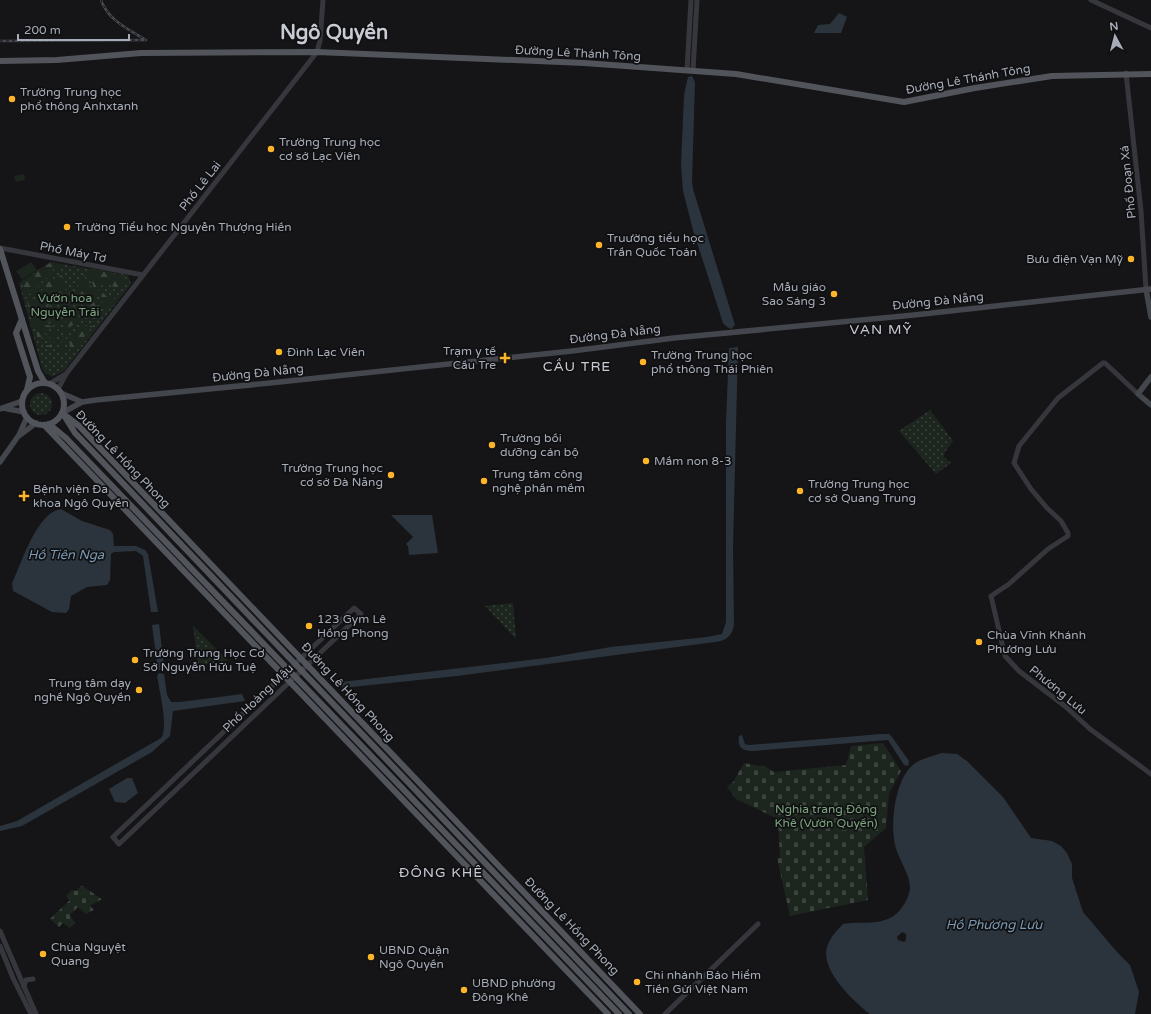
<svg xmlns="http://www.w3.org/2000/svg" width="1151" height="1014" viewBox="0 0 1151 1014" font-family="'Varela Round',sans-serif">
  <defs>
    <pattern id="grass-dots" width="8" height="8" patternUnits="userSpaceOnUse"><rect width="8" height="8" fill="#1d261e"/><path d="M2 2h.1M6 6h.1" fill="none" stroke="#3b433d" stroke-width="1.8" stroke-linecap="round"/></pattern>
    <pattern id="forest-firs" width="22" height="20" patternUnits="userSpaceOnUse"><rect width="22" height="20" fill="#1d261e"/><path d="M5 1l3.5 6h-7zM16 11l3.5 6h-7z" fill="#3b433d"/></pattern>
    <pattern id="cemetery-stones" width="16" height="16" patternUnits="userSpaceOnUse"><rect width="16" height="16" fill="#1d261e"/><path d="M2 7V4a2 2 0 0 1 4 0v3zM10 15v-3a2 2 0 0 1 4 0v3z" fill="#3b433d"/></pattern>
  </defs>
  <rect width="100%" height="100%" fill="#151517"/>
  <g fill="url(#grass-dots)">
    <polygon points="50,262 123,274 128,275 131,284 64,371 52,377 44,372 42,368 19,283"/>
    <circle cx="41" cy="404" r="11"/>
    <polygon points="930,410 953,441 945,452 944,457 951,463 936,474 899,431"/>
    <polygon points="513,603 516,639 485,606"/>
    <polygon points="193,626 228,661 198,665"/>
  </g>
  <g fill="url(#forest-firs)">
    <polygon points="50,263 60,264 61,271 54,273 54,268 50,268 49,270 51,274 39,284 35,295 25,293 22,282"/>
    <path d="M90,269L123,276L126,279V283L105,310L102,309L101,289L105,286L102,292L108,298L114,295L115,289L111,284C103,282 99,286 98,294L92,283L84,276L87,270Z"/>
    <polygon points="62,275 63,289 67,290 66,295 59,293 58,300 38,296 47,282"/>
    <path d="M82,278C93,284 97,296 97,308L76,304L77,297L70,296L71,291L75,292Z"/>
    <polygon points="26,298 49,303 40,346"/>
    <polygon points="52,303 56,304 55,312 62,313 53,349 43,347 43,344 50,346 51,342 44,340 45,337 52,338 52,336 46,334 46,331 53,332 53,330 47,328 47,325 54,327 55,325 48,323 49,321 55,322 56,321 49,319 49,317 56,318 56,316 50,315"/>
    <path d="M75,308L87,311C84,320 77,324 68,327L63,351H60L67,314L74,315Z"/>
    <path d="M84,326H93L71,353C67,341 72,332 84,326Z"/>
  </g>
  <g fill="url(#cemetery-stones)">
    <polygon points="883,743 901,771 889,794 886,828 864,847 868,900 790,916 777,858 780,858 778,819 736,799 727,787 733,782 744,763 766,767 774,772 846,765 851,746"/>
    <polygon points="81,885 102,899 90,906 94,910 86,914 78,907 70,915 75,923 70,928 63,923 59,927 50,919 70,900 66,896 72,890 77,891"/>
  </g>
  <g fill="#1d261e">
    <polygon points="24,174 25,180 16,182 14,176"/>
    <polygon points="31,262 37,270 22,280 16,271"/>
  </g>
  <g fill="#2b343c" fill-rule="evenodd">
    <polygon points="839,13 847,17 841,33 814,33 818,25 830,24"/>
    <polygon points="692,76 695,82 692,181 693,189 735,325 731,329 727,327 723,323 693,230 683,191 681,165 684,95 688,77"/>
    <path d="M738,347L733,547L734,625C732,636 726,641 715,642L457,676L342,688L341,682L546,658L611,647L707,637L722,634L726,622V422L729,348Z"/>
    <path d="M61,509L82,521L110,530L113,534L114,546H136L145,550L148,554L158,612H151L143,556L136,551L114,552L111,554L110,580L107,585L87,587L71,596L69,609L66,613L52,612L13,591L12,583C22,563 36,513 61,509Z"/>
    <polygon points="391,515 432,515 438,553 409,555 408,546 406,544 413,537"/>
    <polygon points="159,624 164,666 163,670 158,670 152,625"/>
    <path d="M159,673L164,674L167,695L171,702H180L242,694L245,701L173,711L170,736L152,752L22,826L0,831V826L17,821L161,738C169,728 159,689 157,676Z"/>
    <path d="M881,734H889L892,737L909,761L908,766L904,765L888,740L754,751C743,751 737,748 739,736L742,735L745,744L749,745Z"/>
    <path d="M942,753L957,754L967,761L1003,797L1031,838L1052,841L1061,846L1067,853L1072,864V878L1083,912L1117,952L1130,965L1139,992L1135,1014H870C854,1002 820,970 827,947C829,939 837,930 843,924C858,921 873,925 888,919C899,915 909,900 910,888C910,873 898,859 895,845C890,824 895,778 914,764C922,758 933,756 942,753ZM902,932L906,934V940L904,942L898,940L897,937Z"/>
    <polygon points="127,778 132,778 138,793 125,803 115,802 109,789"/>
  </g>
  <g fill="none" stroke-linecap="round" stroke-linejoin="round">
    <g stroke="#36373d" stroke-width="5">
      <polyline points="1091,0 1151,28"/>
      <polyline points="687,70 691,0"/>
      <polyline points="693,70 697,0"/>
      <polyline points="1126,73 1141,211 1146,289"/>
      <polyline points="0,248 143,275"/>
      <polyline points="49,384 66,374"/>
      <polyline points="58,389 66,374 317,52 320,41 323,0"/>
      <polyline points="1138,394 1105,363 1103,363 1058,398 1019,446 1014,463 1031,489 1047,508 1061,521 1068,533 1068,536 1048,549 1009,584 991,596 1005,656 1019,671 1066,707 1090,729 1151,774"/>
      <polygon points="354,608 361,614 119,844 113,837"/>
      <polyline points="0,931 36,1014"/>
      <polyline points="0,946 13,978 31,1014"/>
      <polyline points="24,986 26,980 33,979"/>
      <polyline points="665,1014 758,924"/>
    </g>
    <g stroke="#44464d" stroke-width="5.5">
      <polyline points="1146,289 1151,317"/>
      <polyline points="1151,377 1138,394 1151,405"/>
      <polyline points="61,393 82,402"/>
      <polyline points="3,408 24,412"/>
      <polyline points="0,409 22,401"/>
      <polyline points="62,413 82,402 96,400 270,383 572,351 674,338 914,315 1151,289"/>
      <polyline points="20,435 36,423"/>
      <polyline points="0,462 19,435 27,417"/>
    </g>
    <g stroke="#52545c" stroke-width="6">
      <polyline points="0,61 57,60 141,53 317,52 584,63 736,74 904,102 975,88 1052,76 1151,74"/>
      <polyline points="0,249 38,371 45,383"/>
      <polyline points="22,319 16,333 30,377 27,390"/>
      <circle cx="43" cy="404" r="21"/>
      <polyline points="62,413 79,426 640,1014"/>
      <polyline points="65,417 75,433 629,1014"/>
      <polyline points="49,424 66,438 619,1014"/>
      <polyline points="44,425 608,1014"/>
    </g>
    <defs>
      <g id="rail">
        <path d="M101,0C108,20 128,29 144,39"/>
        <polyline points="0,41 146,40"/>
      </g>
    </defs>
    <use href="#rail" stroke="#494b52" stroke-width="2.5"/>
    <use href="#rail" stroke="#101012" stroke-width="1" stroke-dasharray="3" stroke-linecap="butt"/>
  </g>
  <g fill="#fcb529" stroke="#101012" stroke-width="1.5">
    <circle cx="12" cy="99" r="4"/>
    <circle cx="271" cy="149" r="4"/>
    <circle cx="67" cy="227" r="4"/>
    <circle cx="599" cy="245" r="4"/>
    <circle cx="1131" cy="259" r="4"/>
    <circle cx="834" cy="294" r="4"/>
    <circle cx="279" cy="352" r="4"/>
    <path d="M503 352h4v4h4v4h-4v4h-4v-4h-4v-4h4z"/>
    <circle cx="643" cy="362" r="4"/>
    <circle cx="492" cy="445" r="4"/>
    <circle cx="646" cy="461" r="4"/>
    <circle cx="391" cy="475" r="4"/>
    <circle cx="484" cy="481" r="4"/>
    <circle cx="800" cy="491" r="4"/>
    <path d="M22 490h4v4h4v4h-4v4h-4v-4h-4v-4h4z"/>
    <circle cx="309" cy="626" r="4"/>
    <circle cx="979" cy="642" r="4"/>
    <circle cx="135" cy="660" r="4"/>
    <circle cx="139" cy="690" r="4"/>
    <circle cx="43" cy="954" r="4"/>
    <circle cx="371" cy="957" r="4"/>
    <circle cx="637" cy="982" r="4"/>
    <circle cx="464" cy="990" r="4"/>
  </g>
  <g text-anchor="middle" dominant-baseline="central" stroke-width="3.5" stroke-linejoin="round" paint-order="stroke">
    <g font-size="12" fill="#a6acb8" stroke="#101012">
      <text transform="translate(578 53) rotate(3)">Đường Lê Thánh Tông</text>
      <text transform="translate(968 79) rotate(-10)">Đường Lê Thánh Tông</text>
      <text transform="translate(1128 182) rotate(-96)">Phố Đoạn Xá</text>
      <text transform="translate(200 186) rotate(-52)">Phố Lê Lai</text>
      <text transform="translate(73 252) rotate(11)">Phố Máy Tơ</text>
      <text transform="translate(938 301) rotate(-6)">Đường Đà Nẵng</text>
      <text transform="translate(615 334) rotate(-7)">Đường Đà Nẵng</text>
      <text transform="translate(258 373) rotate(-6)">Đường Đà Nẵng</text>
      <text transform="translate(123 459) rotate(46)">Đường Lê Hồng Phong</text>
      <text transform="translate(1058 690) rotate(39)">Phương Lưu</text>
      <text transform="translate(348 692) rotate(47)">Đường Lê Hồng Phong</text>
      <text transform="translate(258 698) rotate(-44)">Phố Hoàng Mậu</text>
      <text transform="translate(572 926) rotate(46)">Đường Lê Hồng Phong</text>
    </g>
    <g font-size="12" fill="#a6acb8" stroke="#101012" text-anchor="start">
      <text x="20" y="92">Trường Trung học<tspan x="20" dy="14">phổ thông Anhxtanh</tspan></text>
      <text x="279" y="142">Trường Trung học<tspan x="279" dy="14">cơ sở Lạc Viên</tspan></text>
      <text x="75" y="227">Trường Tiểu học Nguyễn Thượng Hiền</text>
      <text x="607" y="238">Truường tiểu học<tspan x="607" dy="14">Trần Quốc Toản</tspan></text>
      <text x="1123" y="259" text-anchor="end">Bưu điện Vạn Mỹ</text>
      <text x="826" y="287" text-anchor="end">Mẫu giáo<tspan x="826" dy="14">Sao Sáng 3</tspan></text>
      <text x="496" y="351" text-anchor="end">Trạm y tế<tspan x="496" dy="14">Cầu Tre</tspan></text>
      <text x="287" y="352">Đình Lạc Viên</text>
      <text x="651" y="355">Trường Trung học<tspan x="651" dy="14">phổ thông Thái Phiên</tspan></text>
      <text x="500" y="438">Trường bồi<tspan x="500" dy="14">dưỡng cán bộ</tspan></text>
      <text x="654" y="461">Mầm non 8-3</text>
      <text x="383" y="468" text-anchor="end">Trường Trung học<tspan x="383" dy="14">cơ sở Đà Nẵng</tspan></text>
      <text x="492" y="474">Trung tâm công<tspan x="492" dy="14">nghệ phần mềm</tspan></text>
      <text x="808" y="484">Trường Trung học<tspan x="808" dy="14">cơ sở Quang Trung</tspan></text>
      <text x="33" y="489">Bệnh viện Đa<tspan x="33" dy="14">khoa Ngô Quyền</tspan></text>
      <text x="317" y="619">123 Gym Lê<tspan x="317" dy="14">Hồng Phong</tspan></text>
      <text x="987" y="635">Chùa Vĩnh Khánh<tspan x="987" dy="14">Phương Lưu</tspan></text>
      <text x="143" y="653">Trường Trung Học Cơ<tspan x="143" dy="14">Sở Nguyễn Hữu Tuệ</tspan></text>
      <text x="131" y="683" text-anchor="end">Trung tâm dạy<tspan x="131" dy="14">nghề Ngô Quyền</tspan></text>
      <text x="51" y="947">Chùa Nguyệt<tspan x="51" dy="14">Quang</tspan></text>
      <text x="379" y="950">UBND Quận<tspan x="379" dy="14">Ngô Quyền</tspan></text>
      <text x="645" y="975">Chi nhánh Bảo Hiểm<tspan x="645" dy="14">Tiền Gửi Việt Nam</tspan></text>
      <text x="472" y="983">UBND phường<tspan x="472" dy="14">Đông Khê</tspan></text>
    </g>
    <g font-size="12" fill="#7ca47f" stroke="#101012">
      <text x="65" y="298">Vườn hoa<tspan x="65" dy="14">Nguyễn Trãi</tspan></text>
      <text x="826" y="809">Nghia trang Đông<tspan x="826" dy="14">Khê (Vườn Quyến)</tspan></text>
    </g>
    <g font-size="13" font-style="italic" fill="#7b9ab5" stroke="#101012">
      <text x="66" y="555">Hồ Tiên Nga</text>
      <text x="994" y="925">Hồ Phương Lưu</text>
    </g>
    <g font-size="14" letter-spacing="1" fill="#c8cbd4" stroke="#101012">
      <text x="881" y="329">VẠN MỸ</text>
      <text x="577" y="366">CẦU TRE</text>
      <text x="441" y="872">ĐÔNG KHÊ</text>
    </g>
    <g font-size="20" font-weight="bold" fill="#c8cbd4" stroke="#101012">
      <text x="334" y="33">Ngô Quyền</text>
    </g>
  </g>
  <g transform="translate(1115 36) rotate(353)" stroke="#101012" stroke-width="3" paint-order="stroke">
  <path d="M0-3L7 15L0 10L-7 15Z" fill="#a6acb8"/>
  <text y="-6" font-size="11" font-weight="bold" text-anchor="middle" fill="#a6acb8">N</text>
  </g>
  <path d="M18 34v6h111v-6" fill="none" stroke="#a6acb8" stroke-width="2"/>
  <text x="24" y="34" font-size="12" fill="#a6acb8" stroke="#101012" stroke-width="3" paint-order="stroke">200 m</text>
</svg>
